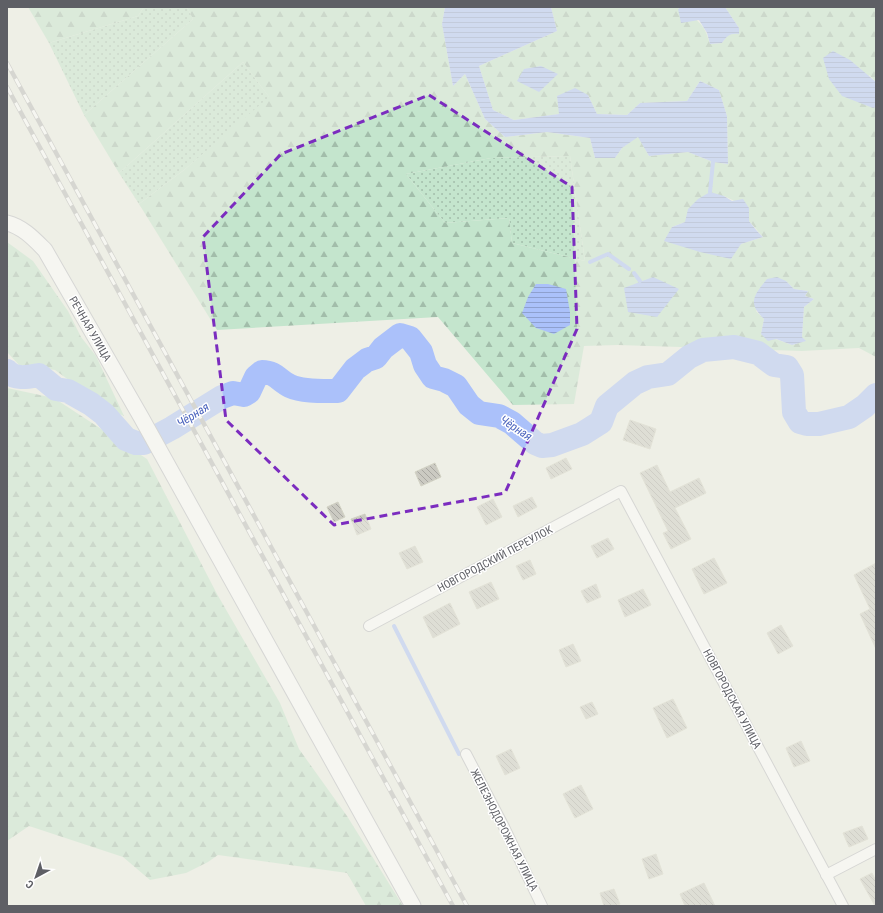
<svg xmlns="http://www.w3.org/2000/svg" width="883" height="913" viewBox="0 0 883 913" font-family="'Roboto Condensed',sans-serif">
  <defs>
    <pattern id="grass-dots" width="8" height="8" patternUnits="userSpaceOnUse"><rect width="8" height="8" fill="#c4e5cd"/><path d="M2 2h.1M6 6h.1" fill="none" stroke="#a2bdaa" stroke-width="1.8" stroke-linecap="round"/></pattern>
    <pattern id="forest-firs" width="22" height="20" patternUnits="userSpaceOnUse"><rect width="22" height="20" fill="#c4e5cd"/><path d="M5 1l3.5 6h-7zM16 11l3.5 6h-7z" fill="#a2bdaa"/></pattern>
    <pattern id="water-rules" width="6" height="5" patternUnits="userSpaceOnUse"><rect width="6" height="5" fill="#abc1fa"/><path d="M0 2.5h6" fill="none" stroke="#8ea0ce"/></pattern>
    <pattern id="building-back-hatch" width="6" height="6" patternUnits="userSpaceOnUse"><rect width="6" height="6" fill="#cbcac2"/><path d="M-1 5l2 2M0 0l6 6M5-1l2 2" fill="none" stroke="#a8a7a1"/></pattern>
  </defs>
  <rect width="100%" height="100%" fill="#eeefe6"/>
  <g fill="url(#grass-dots)">
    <polygon points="144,7 187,7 193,19 84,115 49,43 138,16"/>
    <polygon points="243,62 270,98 184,170 139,204 119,173"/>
    <polygon points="570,156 585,261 512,243 509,218 445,223 406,174 491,158"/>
  </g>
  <g fill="url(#forest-firs)" fill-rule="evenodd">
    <polygon points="28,7 144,7 138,16 49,43"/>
    <path d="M187,7H445L442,24L453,86L465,74L485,119L505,137L547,132L590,138L595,158H615L622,148L638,136L649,156L688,152L713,162L728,164L727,116L719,90L700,81L687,101L640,103L627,115L597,114L588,95L557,96L560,114L514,120L493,110L479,66L557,31L551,7H681L678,9C698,20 704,22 710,44L722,43L727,36L739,28L725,7H876V82L869,75L873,108L876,107V357L859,348L802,351L618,345L584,346L574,404L513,405L438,317L217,330L139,204L184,170L269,97L243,62L119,173L84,115L193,19ZM570,156L585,261L512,243L509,218L445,223L406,174L491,158ZM724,196L749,208V221L763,237L741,244L672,227L685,222ZM786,281L794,289L808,291L805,296L814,299L804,307L802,337L805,341L792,345L761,334L764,319L756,311Z"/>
    <polygon points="7,242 33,261 68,311 81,337 96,356 124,416 110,410 55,370 19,365 7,352"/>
    <polygon points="7,388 54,398 147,459 217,594 280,703 299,749 347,816 403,906 366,906 347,873 218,855 208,862 186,873 150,880 123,857 29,826 7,841"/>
  </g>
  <g fill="url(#water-rules)">
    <polygon points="445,7 551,7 557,31 479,66 493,110 514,120 559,114 557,96 575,88 588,95 597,114 627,115 640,103 687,101 700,81 719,90 727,116 728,164 713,162 688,152 649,156 638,137 622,148 615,158 595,158 590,138 547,132 505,137 485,119 465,74 453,86 442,24"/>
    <path d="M681,7H725L739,28V34C730,33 727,36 722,43L710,44L707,33L699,20L681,23L678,9Z"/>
    <polygon points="833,51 850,60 876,82 876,107 873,108 842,96 829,79 823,58"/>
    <polygon points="541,66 558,74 539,92 517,81 524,69"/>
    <polygon points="710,192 724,196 732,201 743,199 749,208 749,221 757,231 763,237 741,244 731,259 700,252 664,241 672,227 685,222 688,209 698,199"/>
    <polygon points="653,277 679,289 657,317 628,312 624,288"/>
    <path d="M777,277L786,281L794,289L808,291L805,296L814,299L804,307L802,337L806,341L792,345L776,339L768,341L761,334L764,319C747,303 754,295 767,279Z"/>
    <polygon points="536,284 548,284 566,289 570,312 570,325 554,334 536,328 522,313 528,297"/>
  </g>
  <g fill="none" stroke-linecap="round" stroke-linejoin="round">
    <g stroke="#abc1fa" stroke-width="4">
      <polyline points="710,192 713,162"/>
      <polyline points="590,262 608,254 629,269"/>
      <polyline points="634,273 640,281"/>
      <polyline points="394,626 459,754"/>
    </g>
    <path stroke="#abc1fa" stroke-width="24" d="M7,371C15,380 28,377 39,375L56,389L68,391L91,404L104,414L126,439L136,443H144L172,428L222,397L233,393L244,395L249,392L256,377L262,372C276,372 279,381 290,386C303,392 323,391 338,391L355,369L367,360L376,357L383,348L400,335L410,338L421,352L425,365L433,377L444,380L456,386L469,405L479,413L499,416L512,423L535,443L542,446L552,445L582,434L601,422L607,406L635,383L648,377L668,374L689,357L703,350L734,347L758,353L774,365L787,367L792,375L794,412L800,422L807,424H819L849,417L865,406L876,395"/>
  </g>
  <g fill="url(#building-back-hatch)" stroke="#d3d3c5">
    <polygon points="630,420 656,429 650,449 623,440"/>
    <polygon points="566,458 572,469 551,479 546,468"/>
    <polygon points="435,463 441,477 421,486 415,472"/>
    <polygon points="657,465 670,492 699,478 706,493 675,508 691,539 671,549 663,533 668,531 640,473"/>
    <polygon points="532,497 537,507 518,517 513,506"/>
    <polygon points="493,499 502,517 486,525 477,507"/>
    <polygon points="338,502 345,517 334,522 327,507"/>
    <polygon points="365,514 371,529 357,535 351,519"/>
    <polygon points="608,538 614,549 597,558 591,546"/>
    <polygon points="415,546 423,562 407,569 399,553"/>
    <polygon points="714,558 727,583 704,594 692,569"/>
    <polygon points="530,560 536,574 523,580 516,566"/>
    <polygon points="876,563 876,649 860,614 870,609 854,575"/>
    <polygon points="491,582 499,599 477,609 469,592"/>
    <polygon points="596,584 601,597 587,603 581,591"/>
    <polygon points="643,589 651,605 625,617 618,600"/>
    <polygon points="450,603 460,624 433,638 423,617"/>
    <polygon points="781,625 793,646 778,654 767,633"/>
    <polygon points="573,644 581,661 566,667 559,650"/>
    <polygon points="673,699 687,728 667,738 653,708"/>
    <polygon points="592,702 598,714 586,719 580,707"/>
    <polygon points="801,741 810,761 794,767 786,748"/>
    <polygon points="511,749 520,768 505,775 496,756"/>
    <polygon points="581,785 593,809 575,818 563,794"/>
    <polygon points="862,826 868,839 849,847 843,833"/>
    <polygon points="656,854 663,874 649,879 642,859"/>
    <polygon points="872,873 876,881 876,906 875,906 860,879"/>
    <polygon points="704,883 715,906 685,906 680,894"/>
    <polygon points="614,889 620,904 614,906 604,906 600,893"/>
  </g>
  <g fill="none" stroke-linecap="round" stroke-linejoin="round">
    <defs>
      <g id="street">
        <polyline points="369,626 621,491 843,906"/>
        <polyline points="466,754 504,827 542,906"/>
        <polyline points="826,875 876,849"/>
      </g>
      <path id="secondary" d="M7,223C23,227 34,239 45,250L141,417L413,906"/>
    </defs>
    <use href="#street" stroke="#b8b9bf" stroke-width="12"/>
    <use href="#secondary" stroke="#b9bac1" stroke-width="17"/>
    <use href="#street" stroke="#fff" stroke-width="10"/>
    <use href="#secondary" stroke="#fff" stroke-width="15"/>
    <defs>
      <g id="rail">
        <polyline points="7,63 467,906"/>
        <polyline points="7,87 453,906"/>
      </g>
    </defs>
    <use href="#rail" stroke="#b8b8b9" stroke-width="4.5"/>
    <use href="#rail" stroke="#fff" stroke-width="3" stroke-dasharray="9" stroke-linecap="butt"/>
  </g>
  <path d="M0 0H883V913H0ZM429,95L572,187L577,329L505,493L334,525L226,420L203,237L281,154Z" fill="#eeefe6" fill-opacity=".55" fill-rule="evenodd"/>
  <path fill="none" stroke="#7b2cbf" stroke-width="3" stroke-dasharray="8 5" stroke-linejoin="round" d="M429,95L572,187L577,329L505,493L334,525L226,420L203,237L281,154Z"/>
  <g text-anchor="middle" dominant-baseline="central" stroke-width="3" stroke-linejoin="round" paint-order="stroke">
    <g font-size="11" fill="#5e5f65" stroke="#fff">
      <text transform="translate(90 329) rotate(60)">РЕЧНАЯ УЛИЦА</text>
      <text transform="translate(495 559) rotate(-28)">НОВГОРОДСКИЙ ПЕРЕУЛОК</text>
      <text transform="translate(732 699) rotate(62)">НОВГОРОДСКАЯ УЛИЦА</text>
      <text transform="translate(504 830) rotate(63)">ЖЕЛЕЗНОДОРОЖНАЯ УЛИЦА</text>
    </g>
    <g font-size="12" font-style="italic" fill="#4d65be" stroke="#fff">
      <text transform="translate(193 415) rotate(-32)">Чёрная</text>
      <text transform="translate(516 428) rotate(33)">Чёрная</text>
    </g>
  </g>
  <rect width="883" height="913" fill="none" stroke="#5e5f65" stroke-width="16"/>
  <g transform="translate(36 877) rotate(220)" stroke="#ffffff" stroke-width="3" paint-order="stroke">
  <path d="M0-3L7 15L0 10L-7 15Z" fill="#5e5f65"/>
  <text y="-6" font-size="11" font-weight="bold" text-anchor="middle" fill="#5e5f65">С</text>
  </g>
</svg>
